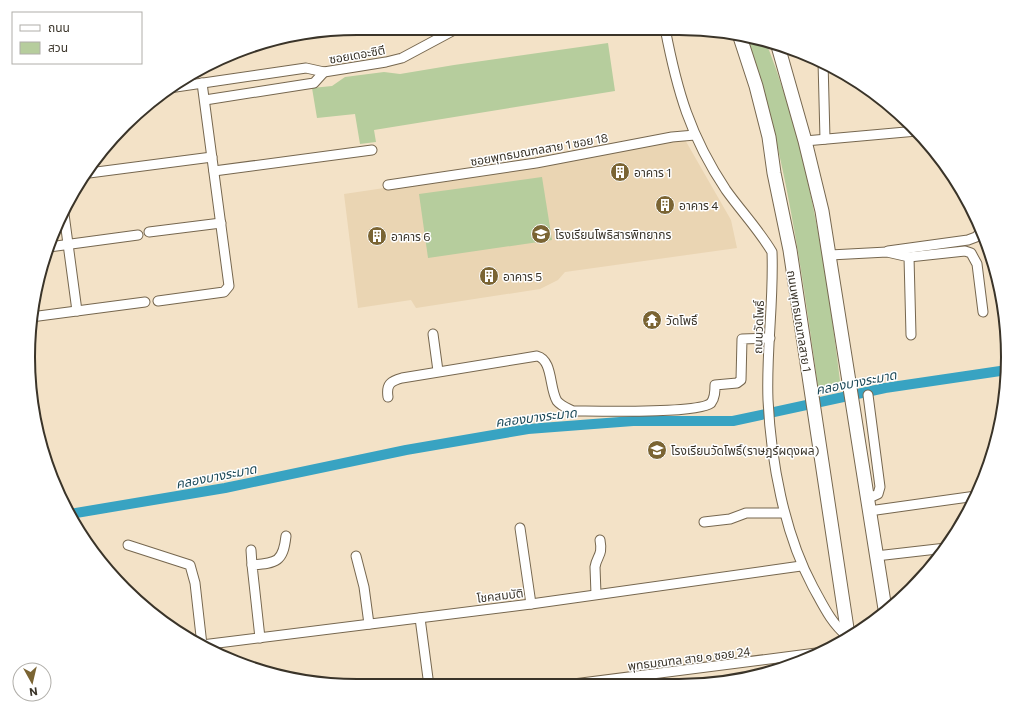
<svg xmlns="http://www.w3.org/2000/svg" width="1036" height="714" viewBox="0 0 1036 714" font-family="Commissioner,'Noto Sans Thai',sans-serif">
  <rect width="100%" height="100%" fill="#f3e2c7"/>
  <polygon fill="#ead5b3" points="684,138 731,220 737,248 565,272 558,280 540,289 416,308 411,300 358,308 344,194 545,164"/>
  <g fill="#b6cd9d">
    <path d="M746,35L766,42C809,152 827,272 841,389L819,394C802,273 786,151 746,35Z"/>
    <polygon points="608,43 615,91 374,130 376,142 360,144 355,114 317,118 312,88 332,86 345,77 384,72 400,74 454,65"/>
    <polygon points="542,177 552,240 428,258 419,194"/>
  </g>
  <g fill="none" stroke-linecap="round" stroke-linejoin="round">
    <polyline stroke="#38a3c2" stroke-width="10" points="70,514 225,488 406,450 528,429 633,421 733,421 885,388 1007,370"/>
    <defs>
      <g id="street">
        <path d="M665,28C677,91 690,136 726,190C741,211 759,230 772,252C774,301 766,351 768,400C771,461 784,533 813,587C823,605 831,623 847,636"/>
        <polyline points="823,61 825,139"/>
        <polyline points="169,88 306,68 324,72 386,62 402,58 458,28"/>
        <polyline points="205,100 314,83 324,72"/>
        <polyline points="805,141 917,131"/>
        <polyline points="214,171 372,150"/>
        <polyline points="89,173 212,157"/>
        <polyline points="388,185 536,163 672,137 695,135"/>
        <polyline points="64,214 77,311"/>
        <polyline points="149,232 221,223"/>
        <polyline points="49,247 138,235"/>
        <polyline points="888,251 968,240 976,237 983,230"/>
        <polyline points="830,255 887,252 909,257 911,335"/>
        <polyline points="909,257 965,251 971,253 977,264 983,312"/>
        <polyline points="158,301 224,292 229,286 202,83"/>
        <polyline points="31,317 145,302"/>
        <polyline points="433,334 438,371"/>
        <path d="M388,397C386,384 391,381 402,378L537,356C553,360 549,388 557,401C561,406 567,408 573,411C594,411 698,414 711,403C715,398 715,391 715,385L737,383L741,380L742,339L770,338"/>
        <polyline points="867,499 878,494 880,487 868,395"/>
        <polyline points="869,511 976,496"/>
        <polyline points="704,522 730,519 746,513 784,513"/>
        <polyline points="520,528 531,604"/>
        <polyline points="128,545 190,565 195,583 202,645"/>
        <polyline points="251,550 252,565"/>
        <polyline points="356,556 364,587 369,624"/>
        <polyline points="876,556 946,548"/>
        <path d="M596,594L595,567C597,555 603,556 600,540"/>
        <polyline points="420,618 429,686"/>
        <path d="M260,638L252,565C277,563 283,562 286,536"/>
        <polyline points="202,645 531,604 801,566"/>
        <polyline points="558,686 824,652"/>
      </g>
      <g id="secondary">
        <polyline points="739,34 756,86 769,137 774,173 790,250 848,635"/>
        <polyline points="778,46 805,141 822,211 885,609"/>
      </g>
    </defs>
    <use href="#street" stroke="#76674f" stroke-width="11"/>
    <use href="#secondary" stroke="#76674f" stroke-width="15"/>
    <use href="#street" stroke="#fff" stroke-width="9"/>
    <use href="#secondary" stroke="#fff" stroke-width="13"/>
  </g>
  <defs>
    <symbol id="building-disc" viewBox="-11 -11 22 22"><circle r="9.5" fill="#7a6433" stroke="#fff"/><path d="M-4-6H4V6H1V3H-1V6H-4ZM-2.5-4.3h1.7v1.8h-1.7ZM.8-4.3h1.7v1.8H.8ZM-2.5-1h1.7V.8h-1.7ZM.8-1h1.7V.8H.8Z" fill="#fff"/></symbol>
    <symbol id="school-disc" viewBox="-11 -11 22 22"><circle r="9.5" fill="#7a6433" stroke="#fff"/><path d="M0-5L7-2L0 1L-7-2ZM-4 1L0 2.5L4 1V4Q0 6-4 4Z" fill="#fff"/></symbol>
    <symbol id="temple-disc" viewBox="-11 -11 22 22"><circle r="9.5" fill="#7a6433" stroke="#fff"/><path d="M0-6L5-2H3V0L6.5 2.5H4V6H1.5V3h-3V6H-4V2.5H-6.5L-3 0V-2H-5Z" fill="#fff"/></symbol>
  </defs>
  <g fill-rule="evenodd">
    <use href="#building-disc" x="609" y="161" width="22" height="22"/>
    <use href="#building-disc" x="654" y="194" width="22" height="22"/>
    <use href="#school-disc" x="530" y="223" width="22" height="22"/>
    <use href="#building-disc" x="366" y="225" width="22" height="22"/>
    <use href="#building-disc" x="478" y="265" width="22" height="22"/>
    <use href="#temple-disc" x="641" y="309" width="22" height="22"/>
    <use href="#school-disc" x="646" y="439" width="22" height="22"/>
  </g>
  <g text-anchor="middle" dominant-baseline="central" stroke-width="3" stroke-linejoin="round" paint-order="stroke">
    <g font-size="12" fill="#3a3429" stroke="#fff">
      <text transform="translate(357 54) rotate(-10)">ซอยเดอะซิตี</text>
      <text transform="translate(539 149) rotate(-10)">ซอยพุทธมณฑลสาย 1 ซอย 18</text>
      <text transform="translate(800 321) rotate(81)">ถนนพุทธมณฑลสาย 1</text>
      <text transform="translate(758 327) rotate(-88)">ถนนวัดโพธิ์</text>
      <text transform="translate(500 595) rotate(-7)">โชคสมบัติ</text>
      <text transform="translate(689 658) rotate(-7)">พุทธมณฑล สาย ๑ ซอย 24</text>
    </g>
    <g font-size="12" fill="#3a3429" stroke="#fff" text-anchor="start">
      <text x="634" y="172">อาคาร 1</text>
      <text x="679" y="205">อาคาร 4</text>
      <text x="555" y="234">โรงเรียนโพธิสารพิทยากร</text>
      <text x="391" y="236">อาคาร 6</text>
      <text x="503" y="276">อาคาร 5</text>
      <text x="666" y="320">วัดโพธิ์</text>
      <text x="671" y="450">โรงเรียนวัดโพธิ์(ราษฎร์ผดุงผล)</text>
    </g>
    <g font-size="13" font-style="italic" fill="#1d4a58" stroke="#fff">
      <text transform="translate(856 382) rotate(-11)">คลองบางระมาด</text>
      <text transform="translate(536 417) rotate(-7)">คลองบางระมาด</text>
      <text transform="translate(216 476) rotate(-11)">คลองบางระมาด</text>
    </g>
  </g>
  <path d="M0 0H1036V714H0ZM357 35H679A322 322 0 0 1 1001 357V357A322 322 0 0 1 679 679H357A322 322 0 0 1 35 357V357A322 322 0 0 1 357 35Z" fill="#fff" fill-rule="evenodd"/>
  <path fill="none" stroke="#3a3429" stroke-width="2" d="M357 35H679A322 322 0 0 1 1001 357V357A322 322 0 0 1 679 679H357A322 322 0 0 1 35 357V357A322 322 0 0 1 357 35Z"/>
  <rect x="12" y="12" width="130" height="52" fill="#ffffff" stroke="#b0aea9"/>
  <rect x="20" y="25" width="20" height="6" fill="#ffffff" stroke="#b0aea9"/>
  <text x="48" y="32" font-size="12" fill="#3a3429">ถนน</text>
  <rect x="20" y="42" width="20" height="12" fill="#b6cd9d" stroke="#b0aea9"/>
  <text x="48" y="52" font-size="12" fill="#3a3429">สวน</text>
  <g transform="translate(32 682) rotate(172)"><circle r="19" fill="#ffffff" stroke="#b0aea9"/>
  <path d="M0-3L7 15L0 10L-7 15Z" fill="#7a6433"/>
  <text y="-6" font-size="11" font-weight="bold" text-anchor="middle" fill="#3a3429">N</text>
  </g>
</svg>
